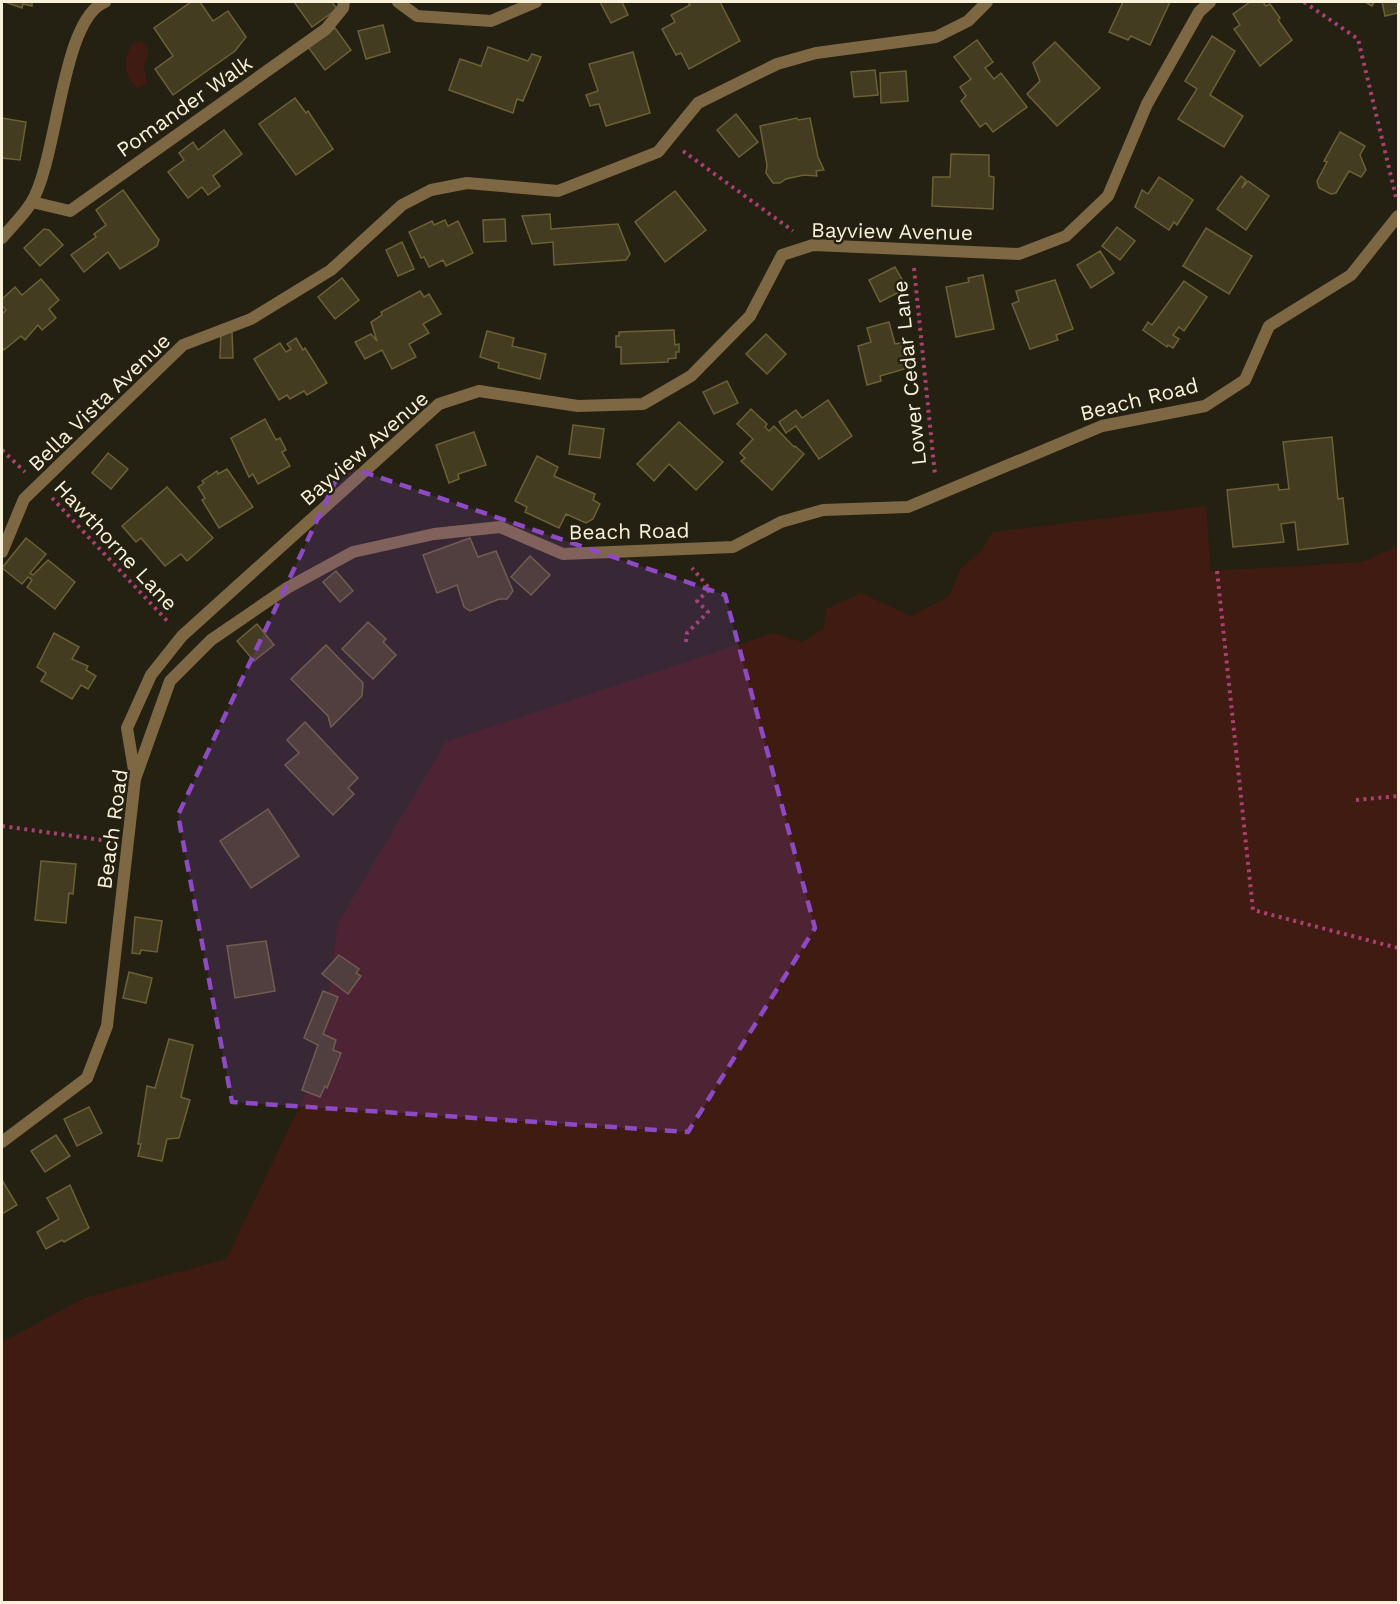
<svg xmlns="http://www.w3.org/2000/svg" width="1400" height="1604" viewBox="0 0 1400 1604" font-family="'Work Sans',sans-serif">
  <rect width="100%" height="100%" fill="#242012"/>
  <g fill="#3f1b11">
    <path d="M140,41L148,48V57L144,65L147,82L138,88C123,78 123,60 131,45Z"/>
    <polygon points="1206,506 1211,571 1362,562 1398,546 1398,1602 2,1602 2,1342 84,1298 226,1259 317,1070 338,923 446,742 774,633 802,642 824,628 826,609 861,593 911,616 949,596 961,568 981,551 992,532"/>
  </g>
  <g fill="#433c20" stroke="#6c6035" stroke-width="1.5">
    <polygon points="5,2 32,2 32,6 23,4 22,8"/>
    <polygon points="191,2 200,2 213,21 228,11 246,37 235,51 173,95 155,69 173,56 154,28"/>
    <polygon points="294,2 332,2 337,9 312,27"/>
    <polygon points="600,2 622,2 628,15 611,23"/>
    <polygon points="688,2 720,2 740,41 689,69 681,53 676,55 662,29 675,22 671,15 690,5"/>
    <polygon points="1123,2 1170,2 1150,45 1131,36 1128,40 1109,32"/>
    <polygon points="1250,2 1263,2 1266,6 1270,4 1280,18 1278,20 1292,40 1260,66 1234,29 1240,25 1233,14"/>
    <polygon points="1365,2 1398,2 1398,13 1385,16 1382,2 1374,2 1372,6"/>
    <polygon points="383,25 390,52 366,59 358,31"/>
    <polygon points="335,28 351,50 325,70 308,47"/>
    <polygon points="1212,36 1235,51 1210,95 1243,116 1224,147 1178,119 1197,89 1185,81"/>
    <polygon points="977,40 993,62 985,68 994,79 1001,73 1027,107 993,132 986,123 980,127 961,101 966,96 960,87 971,79 954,57"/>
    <polygon points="1055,42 1100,88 1057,126 1027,94 1040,81 1033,63"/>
    <polygon points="488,47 528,61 532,54 541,57 523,101 517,99 513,113 449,90 460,59 481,66"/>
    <polygon points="633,52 650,113 606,126 599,104 590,106 586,95 598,91 589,64"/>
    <polygon points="875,70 878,95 854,97 851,72"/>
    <polygon points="906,71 908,101 881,103 880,73"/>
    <polygon points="295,98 306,113 308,111 333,149 296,175 259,124"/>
    <polygon points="736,114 758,142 739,157 717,130"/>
    <polygon points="2,118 26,122 20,160 2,158"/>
    <polygon points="797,118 798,120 810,118 818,157 824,170 816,171 817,176 804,175 786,179 780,183 773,183 766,173 767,165 760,126"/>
    <polygon points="224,130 242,154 213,176 220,186 208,195 202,187 188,198 168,172 184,160 179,153 193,142 198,150"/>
    <polygon points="1340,132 1365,146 1360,155 1366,170 1361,177 1349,171 1336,193 1331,194 1319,188 1317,181 1327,162 1324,161"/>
    <polygon points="951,154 989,155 989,176 994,177 993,209 932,206 933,177 950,177"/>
    <polygon points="1241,176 1246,180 1242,188 1248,181 1269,196 1246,230 1217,209"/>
    <polygon points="1159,177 1193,200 1177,225 1174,222 1169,230 1135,207 1142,190 1148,194"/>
    <polygon points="123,190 159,240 157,246 120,269 108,252 84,272 71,255 96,237 94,234 106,225 96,210"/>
    <polygon points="675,191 706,230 665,262 635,222"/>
    <polygon points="550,214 551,229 618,224 630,254 626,260 554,265 553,242 532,244 522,216"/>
    <polygon points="505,219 506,241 484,242 483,220"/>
    <polygon points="445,220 448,226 458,221 473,253 446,266 443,260 429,267 424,257 421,258 409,232 432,221 434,225"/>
    <polygon points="1117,227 1135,241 1120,260 1102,246"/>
    <polygon points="1206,228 1252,256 1229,294 1183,266"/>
    <polygon points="44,229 49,230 63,245 40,266 24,248"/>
    <polygon points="402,242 414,269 398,276 386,250"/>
    <polygon points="1100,251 1114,273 1091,288 1077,265"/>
    <polygon points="895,267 907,288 880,302 869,280"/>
    <polygon points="983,275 994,329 956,337 946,287 969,282 968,278"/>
    <polygon points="342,278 359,300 335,319 318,297"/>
    <polygon points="41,279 59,300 49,309 56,318 42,330 38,325 25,340 21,336 4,350 2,347 2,314 6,310 2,306 2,299 15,287 22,295"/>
    <polygon points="1055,280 1073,329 1056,335 1058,340 1030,349 1012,304 1019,301 1016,291"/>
    <polygon points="1184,281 1207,297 1184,331 1179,327 1173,335 1179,339 1173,348 1168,345 1167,347 1143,330 1148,322 1152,325"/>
    <polygon points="420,291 424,297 429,294 441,314 423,324 429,333 409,344 416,357 392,369 382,350 365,359 355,342 371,334 377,341 371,322 382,315 381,312"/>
    <polygon points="889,322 895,344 905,342 911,367 880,376 881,381 867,385 858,346 871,342 867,328"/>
    <polygon points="674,330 675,345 679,344 679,352 676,352 676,358 668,359 668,362 621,364 621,347 616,347 616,336 619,336 619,332"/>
    <polygon points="221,331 232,332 233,358 220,358"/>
    <polygon points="487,331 514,338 512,346 546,354 540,379 498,368 499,363 480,357"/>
    <polygon points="766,334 786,354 767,374 746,354"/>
    <polygon points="296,338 303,350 305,348 327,383 307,395 304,391 290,399 287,395 279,400 254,359 280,343 286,352 291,349 287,344"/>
    <polygon points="727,381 738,403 714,414 703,392"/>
    <polygon points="828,400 852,436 819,459 796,426 786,433 779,422 796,410 802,418"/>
    <polygon points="751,409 767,424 765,427 769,431 774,426 794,447 795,446 804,454 772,490 741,461 745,458 740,453 753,439 737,424"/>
    <polygon points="265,419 276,440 280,438 286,450 282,452 290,466 258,484 253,474 249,477 231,438"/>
    <polygon points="679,422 723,462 696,490 669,464 654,481 637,464"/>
    <polygon points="573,425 604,429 600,458 569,454"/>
    <polygon points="474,432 486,465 458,474 459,479 449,483 436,445"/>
    <polygon points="1332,437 1338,499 1343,498 1348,544 1298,550 1295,522 1281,524 1284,542 1233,547 1227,490 1278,484 1279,490 1289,489 1283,442"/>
    <polygon points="108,453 128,469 111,489 92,473"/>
    <polygon points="537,456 558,467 554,476 595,494 593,500 600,504 593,519 586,523 566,514 559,528 525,512 527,507 515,501"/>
    <polygon points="227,469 253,507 219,528 202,500 205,498 198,487 204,483 202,481 217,471 218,474"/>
    <polygon points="167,487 213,538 187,561 181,554 165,566 141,538 136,542 122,526"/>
    <polygon points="26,538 46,554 30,573 33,575 48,560 75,582 55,609 27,587 32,580 28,577 22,584 2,568"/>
    <polygon points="470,538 478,557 496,551 513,591 507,599 499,599 470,611 464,607 457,585 437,593 423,555"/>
    <polygon points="530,556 550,575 531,595 511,577"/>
    <polygon points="336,571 353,591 340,602 323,582"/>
    <polygon points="368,622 386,639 383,642 396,655 373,679 342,649"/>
    <polygon points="257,624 274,645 254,661 237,641"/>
    <polygon points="54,633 79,647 72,659 88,666 86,670 96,676 88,689 81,685 72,699 41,681 46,673 37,667"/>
    <polygon points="326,645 363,683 362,696 331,727 328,716 291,679"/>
    <polygon points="305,722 358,778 348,788 354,794 333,815 285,765 299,753 287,740"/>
    <polygon points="268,809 299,856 251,888 220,841"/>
    <polygon points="41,861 76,864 73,894 69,893 66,923 35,920"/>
    <polygon points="135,917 162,921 157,952 141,950 140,954 132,953"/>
    <polygon points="266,941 275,991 235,998 227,946"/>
    <polygon points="339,955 359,969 356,973 361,976 348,994 322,974"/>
    <polygon points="129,972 152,978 146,1003 123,998"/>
    <polygon points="323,991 338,997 323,1034 336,1040 333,1050 341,1053 327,1088 325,1086 320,1097 302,1090 318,1045 304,1038"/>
    <polygon points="169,1039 193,1045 181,1097 190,1100 179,1138 167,1139 162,1161 138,1156 141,1144 138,1144 147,1086 155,1088"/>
    <polygon points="89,1107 102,1133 77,1146 64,1119"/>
    <polygon points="56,1135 70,1156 45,1172 31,1151"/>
    <polygon points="2,1180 17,1205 2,1214"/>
    <polygon points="70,1185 89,1228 64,1242 62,1240 46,1249 37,1232 59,1219 47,1198"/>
  </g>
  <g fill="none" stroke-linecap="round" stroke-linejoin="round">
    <g stroke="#aa3f72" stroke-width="4" stroke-dasharray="3 4.5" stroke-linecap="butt">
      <polyline points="1304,2 1358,39 1396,197"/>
      <polyline points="683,151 793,231"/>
      <polyline points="914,268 935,475"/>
      <polyline points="2,450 25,472"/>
      <polyline points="52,498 170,624"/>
      <polyline points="1217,571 1253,910 1398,948"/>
      <polyline points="686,642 687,633 708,612 697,601 710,589 692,568"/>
      <polyline points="1356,800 1398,796"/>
      <polyline points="2,826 109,841"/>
    </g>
    <polyline stroke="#7e6743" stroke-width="12" points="32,202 70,211 326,29 343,8 344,2"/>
    <g stroke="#7e6743" stroke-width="12">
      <polyline points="398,2 417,16 491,21 536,2"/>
      <path d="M2,238C11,227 23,216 31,203C58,160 61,19 105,2"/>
      <polyline points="2,552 24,499 183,345 251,319 331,270 402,205 431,190 467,183 558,191 658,152 698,103 777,64 816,53 936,37 968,21 987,2"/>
      <polyline points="135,776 127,728 151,675 182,636 439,404 479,391 578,406 643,404 691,376 750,316 782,255 813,245 1019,254 1066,236 1108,196 1147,104 1199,12 1210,2"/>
      <polyline points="2,1142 87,1078 107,1026 135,779 170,681 211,640 287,588 353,552 434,534 500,527 563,554 733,547 781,522 823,510 908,507 1102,426 1205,406 1245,380 1269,326 1351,275 1398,216"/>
    </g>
  </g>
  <path fill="#8e4ac3" fill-opacity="0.2" stroke="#8e4ac3" stroke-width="4.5" stroke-dasharray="12 8" stroke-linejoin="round" d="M343,465L725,595L815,928L688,1132L232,1102L178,815Z"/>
  <g text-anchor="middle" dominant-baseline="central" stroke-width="5" stroke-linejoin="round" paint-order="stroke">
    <g font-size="21" fill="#faf1da" stroke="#242012">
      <text transform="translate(184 106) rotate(-35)">Pomander Walk</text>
      <text transform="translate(892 231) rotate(1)">Bayview Avenue</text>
      <text transform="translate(909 373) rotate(-96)">Lower Cedar Lane</text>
      <text transform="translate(1139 399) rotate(-14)">Beach Road</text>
      <text transform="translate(99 402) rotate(-44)">Bella Vista Avenue</text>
      <text transform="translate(364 448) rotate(-41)">Bayview Avenue</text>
      <text transform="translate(629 531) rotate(-1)">Beach Road</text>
      <text transform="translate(116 545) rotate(47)">Hawthorne Lane</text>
      <text transform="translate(112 829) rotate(-82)">Beach Road</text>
    </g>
  </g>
  <rect width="1400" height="1604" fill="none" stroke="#faf1da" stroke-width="6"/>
</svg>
